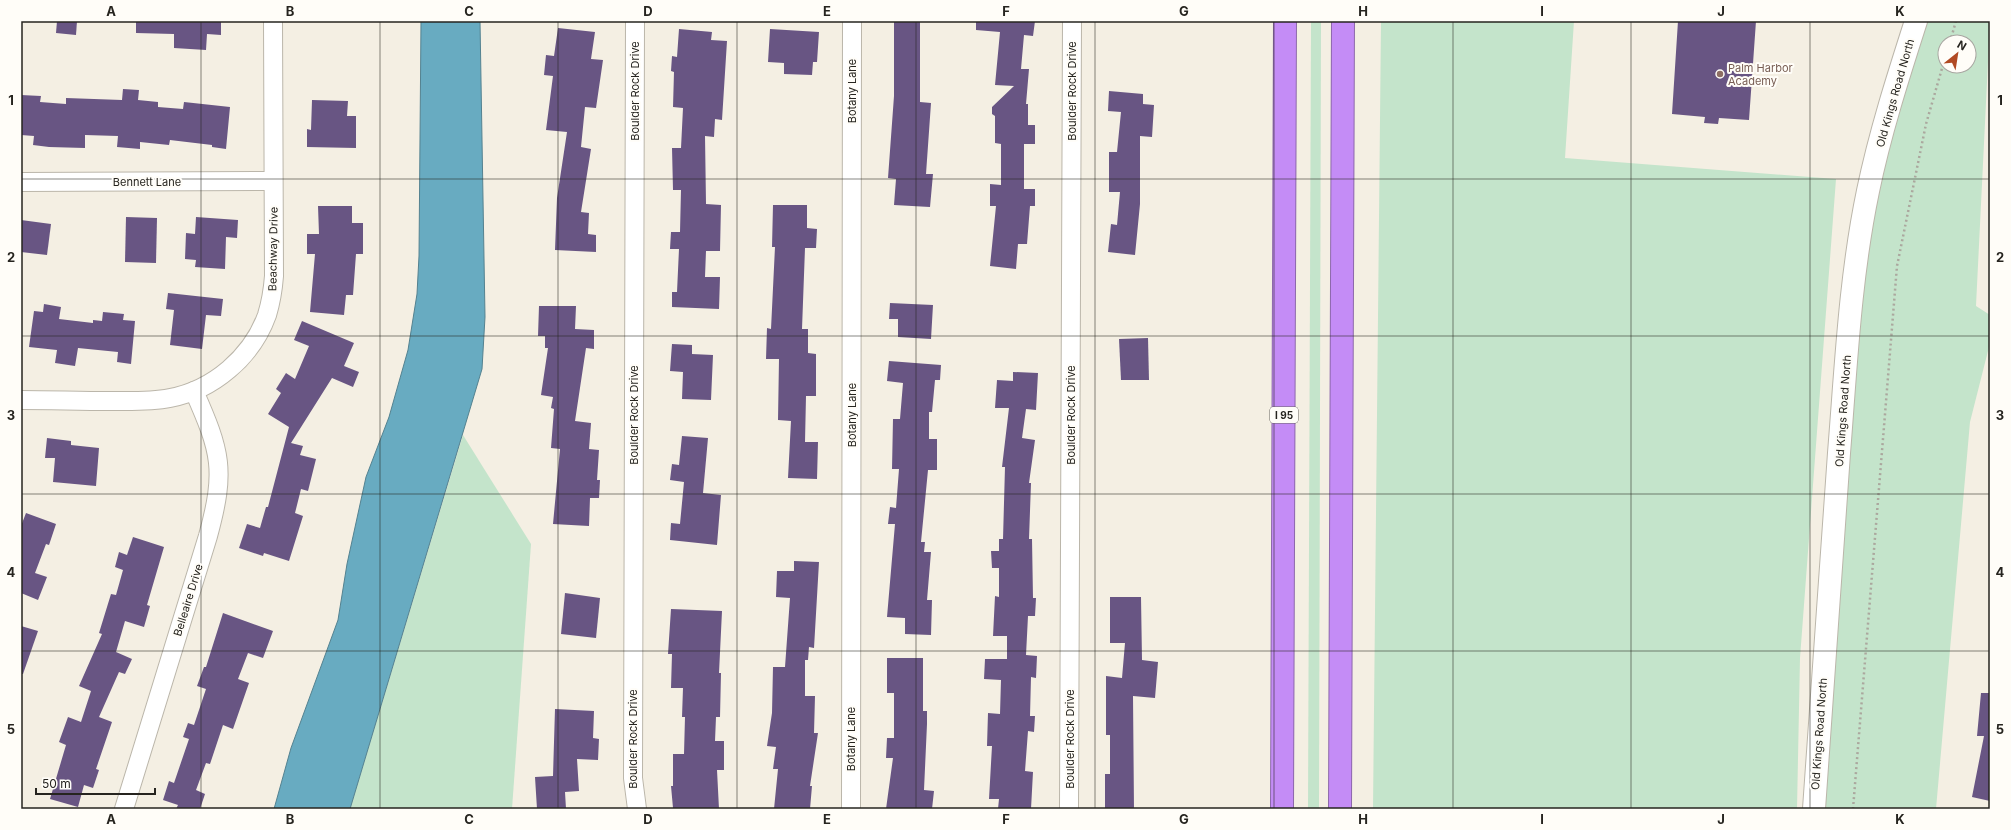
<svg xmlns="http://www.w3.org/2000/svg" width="2011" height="830" viewBox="0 0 2011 830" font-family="Inter,sans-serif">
  <rect width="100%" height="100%" fill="#f4efe3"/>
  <g fill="#c4e4cb" fill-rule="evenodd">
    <polygon points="1311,21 1321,21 1319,809 1308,809"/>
    <polygon points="1381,21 1574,21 1565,158 1836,179 1800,658 1797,809 1373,809"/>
    <path d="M1924,21H1990L1976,306L1990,315V343L1970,422L1936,809H1822L1857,333L1866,260L1885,156ZM1945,42H1969V66H1945Z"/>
    <polygon points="463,435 531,544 512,809 350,809"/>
  </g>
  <polygon fill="#68abc1" stroke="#548290" points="421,21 480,21 485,317 482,369 350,809 274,809 291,748 338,620 347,564 366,477 389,417 408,350 417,294 419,256"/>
  <g fill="#685583">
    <polygon points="57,21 77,21 76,35 56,33"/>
    <polygon points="136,21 221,21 221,35 207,34 206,50 174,48 174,34 136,33"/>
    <polygon points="894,21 920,21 920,102 931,103 926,174 933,174 930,207 894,205 896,179 888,178 894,96"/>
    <polygon points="976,21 1035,21 1033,36 1024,35 1021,69 1029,69 1026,104 1028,104 1028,125 1035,125 1035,144 1024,144 1024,189 1035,189 1035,206 1030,206 1027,244 1018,244 1016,269 990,266 996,206 990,206 990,184 1001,185 1001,144 995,143 995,116 992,114 992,107 1014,86 995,85 1000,32 976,30"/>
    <polygon points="1678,21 1756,21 1749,120 1719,118 1718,124 1704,123 1705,117 1672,114"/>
    <polygon points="558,28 595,32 591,59 603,60 596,108 585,107 581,147 591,149 581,212 589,213 588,234 596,235 596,252 555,250 557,198 567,132 546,130 553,76 544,75 546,55 554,56"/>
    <polygon points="679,29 712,32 711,40 727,41 722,120 715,119 714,137 705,136 706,204 721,205 720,251 706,251 705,277 720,277 719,309 672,307 672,292 677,292 679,249 670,249 671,232 680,232 681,190 673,190 672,148 681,148 683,108 673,107 674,72 671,71 672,56 677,57"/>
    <polygon points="770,29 819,32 817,62 813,62 812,75 784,74 784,63 768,62"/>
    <polygon points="123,89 139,90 138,100 158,102 158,107 183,109 184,102 230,107 226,149 212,147 212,145 170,140 169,145 140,142 140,149 117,147 118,136 85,135 85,148 49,147 33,145 34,136 21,135 21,95 41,96 40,102 66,104 66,98 122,100"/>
    <polygon points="1109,91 1143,94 1143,104 1154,105 1152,137 1140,136 1140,204 1135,255 1108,252 1111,224 1117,225 1120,192 1109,192 1109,152 1117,152 1121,112 1108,111"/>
    <polygon points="312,100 348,101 347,116 356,116 356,148 307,147 307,129 311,130"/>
    <polygon points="773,205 807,205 807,228 817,229 816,248 805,248 802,329 808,329 808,353 816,354 816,396 806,396 805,442 818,442 817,479 788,478 791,421 778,420 779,359 766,359 767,328 771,329 775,247 772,247"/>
    <polygon points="318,206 352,206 352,223 363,223 363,254 356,254 353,295 346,295 344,315 310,312 315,254 307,254 307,234 319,234"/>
    <polygon points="126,217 157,218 156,263 125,262"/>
    <polygon points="196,217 238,220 237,238 226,237 225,269 195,267 196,260 185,259 186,233 195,234"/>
    <polygon points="21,220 51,224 47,255 21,252"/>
    <polygon points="168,293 223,299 221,316 206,315 202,349 170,345 174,310 166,309"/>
    <polygon points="890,303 933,305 931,339 898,337 898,319 889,319"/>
    <polygon points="44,304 61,307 59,319 93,323 93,320 102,321 103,312 124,314 123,320 135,321 131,364 117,362 118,352 78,348 75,366 55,363 57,350 29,347 34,311 43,312"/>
    <polygon points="539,306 576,306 575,329 594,330 594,349 586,348 575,421 591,423 589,449 599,450 597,480 600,480 599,498 590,498 589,526 553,524 560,449 551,448 554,409 551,408 553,397 541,395 548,348 545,348 545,336 538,336"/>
    <polygon points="302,321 354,343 344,366 359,372 353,387 332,378 291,443 303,446 300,455 316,459 308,491 301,489 295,513 303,516 289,561 264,553 263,556 239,548 247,524 260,528 266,507 268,507 289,427 268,414 281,393 276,389 286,373 295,379 309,346 294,340"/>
    <polygon points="1148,338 1149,380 1121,380 1119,339"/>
    <polygon points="672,344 692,345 692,354 713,355 711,400 682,399 683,372 670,371"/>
    <polygon points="889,361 941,365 940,380 935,380 932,412 929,412 929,439 937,439 937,470 928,470 921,542 925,542 924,552 931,552 927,600 932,600 931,635 905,634 905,618 887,617 895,524 888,524 890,507 896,508 899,469 892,469 893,419 900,419 903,383 887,381"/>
    <polygon points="1013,372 1038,373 1036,410 1026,409 1022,438 1035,440 1029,483 1031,483 1029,539 1032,539 1033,598 1036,598 1035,616 1028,616 1026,655 1037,656 1036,678 1031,677 1030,716 1035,716 1034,732 1028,731 1025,771 1033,772 1031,809 998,809 999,799 989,799 992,746 987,746 988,713 1000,714 1001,680 984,679 985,659 1007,659 1007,636 993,636 995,596 999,597 999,568 992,568 991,551 999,551 999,539 1003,539 1005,467 1002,467 1009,408 995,408 997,380 1013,381"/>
    <polygon points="682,436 708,438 703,493 721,495 717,545 670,540 671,523 680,524 684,482 670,480 672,464 679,465"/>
    <polygon points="47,438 71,441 71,445 99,448 96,486 53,482 55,458 45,458"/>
    <polygon points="26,513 56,524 49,545 46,544 35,573 47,577 38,600 21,593 21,526"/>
    <polygon points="133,537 164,547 147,605 150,606 144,627 125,621 116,652 132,659 125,674 119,672 99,717 112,722 96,769 99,770 93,788 84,785 78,807 50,799 66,745 59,742 68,717 81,722 91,691 79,686 102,634 99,633 111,594 116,595 123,570 115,567 119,552 127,555"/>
    <polygon points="794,561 819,562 814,648 809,647 808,660 805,660 805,696 815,696 814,733 818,733 810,786 812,786 810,809 774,809 778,769 773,769 776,747 767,746 772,713 773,667 785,667 790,598 776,597 777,571 794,571"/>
    <polygon points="565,593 600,598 596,638 561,634"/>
    <polygon points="1110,597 1141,597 1142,660 1158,662 1155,698 1133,696 1134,809 1105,809 1105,774 1110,774 1110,735 1106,735 1106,676 1122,678 1125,643 1110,643"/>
    <polygon points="671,609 722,611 719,673 721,673 720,717 716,717 715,741 724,741 724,770 717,770 719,809 673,808 671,786 673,786 673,754 684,754 685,717 682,717 683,688 671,688 672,654 668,654"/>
    <polygon points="223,613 273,631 263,658 248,653 238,679 249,683 233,729 223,725 210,764 206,763 196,790 205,794 200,809 176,809 178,805 163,800 169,781 174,783 189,739 183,737 188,723 194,725 206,689 197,686 204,667 206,667"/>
    <polygon points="21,626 38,631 23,674 21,674"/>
    <polygon points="887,658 923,658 923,711 927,711 927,724 924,790 934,791 932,809 886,809 893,758 886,758 887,738 894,738 894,693 887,693"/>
    <polygon points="1981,693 1990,693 1990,737 1987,736 1990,737 1990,801 1972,797 1984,736 1977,736"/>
    <polygon points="555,709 594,711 593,738 599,739 598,760 577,759 579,791 565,792 566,809 537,809 535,777 553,776"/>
  </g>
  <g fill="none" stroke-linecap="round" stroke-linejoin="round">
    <defs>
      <g id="street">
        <polyline points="635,21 633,778 637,809"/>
        <polyline points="21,182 273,181"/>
        <path d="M21,400C50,400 80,401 109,401C129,401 150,402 170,398C213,390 252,357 267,315C271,302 273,289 274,276L273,21"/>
        <path d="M124,809L208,536C226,470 221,452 194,391"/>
        <polyline points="851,809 852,21"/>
        <polyline points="1069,809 1072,21"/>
      </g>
      <path id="secondary" d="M1814,809C1822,690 1831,572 1839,453C1846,366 1850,277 1868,191C1880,133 1898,77 1916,21"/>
      <g id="highway">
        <polyline points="1282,809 1285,21"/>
        <polyline points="1340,809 1343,21"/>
      </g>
    </defs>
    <use href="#street" stroke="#bbb6aa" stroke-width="20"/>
    <use href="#secondary" stroke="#bbb6aa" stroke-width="24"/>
    <use href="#highway" stroke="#8d68ab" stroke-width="24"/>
    <g stroke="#aba79e" stroke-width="2.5" stroke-dasharray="2 3" stroke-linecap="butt">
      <polyline points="1950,42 1956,21"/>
      <polyline points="1853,809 1897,266 1926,124 1945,58"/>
    </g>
    <use href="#street" stroke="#fff" stroke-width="18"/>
    <use href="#secondary" stroke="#fff" stroke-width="22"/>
    <use href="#highway" stroke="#c48cf6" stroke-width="22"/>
  </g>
  <path fill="none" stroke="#26241f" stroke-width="1" stroke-opacity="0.55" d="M201,21V809M380,21V809M558,21V809M737,21V809M916,21V809M1095,21V809M1274,21V809M1453,21V809M1631,21V809M1810,21V809M21,179H1990M21,336H1990M21,494H1990M21,651H1990"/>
  <circle fill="#8d6e63" stroke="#fffdf8" stroke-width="1.5" cx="1720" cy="74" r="4"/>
  <g text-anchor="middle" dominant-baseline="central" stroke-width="4" stroke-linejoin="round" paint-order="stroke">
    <rect fill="#fffdf8" stroke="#676560" stroke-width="1" x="1270" y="407" width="28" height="16" rx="3"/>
    <g font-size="10" font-weight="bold" fill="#26241f">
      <text x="1284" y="415">I 95</text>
    </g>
    <g font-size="11" fill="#785e54" stroke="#fffdf8" text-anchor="start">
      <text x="1728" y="68">Palm Harbor<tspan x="1728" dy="13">Academy</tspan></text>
    </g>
    <g font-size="11" fill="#26241f" stroke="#fffdf8">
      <text transform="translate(635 91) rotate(-90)">Boulder Rock Drive</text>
      <text transform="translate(852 91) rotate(-90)">Botany Lane</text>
      <text transform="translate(1072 91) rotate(-90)">Boulder Rock Drive</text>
      <text transform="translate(1895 93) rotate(-74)">Old Kings Road North</text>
      <text x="147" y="182">Bennett Lane</text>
      <text transform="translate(273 249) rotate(-89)">Beachway Drive</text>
      <text transform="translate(1843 411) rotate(-86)">Old Kings Road North</text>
      <text transform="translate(634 415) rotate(-90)">Boulder Rock Drive</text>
      <text transform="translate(852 415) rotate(-90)">Botany Lane</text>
      <text transform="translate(1071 415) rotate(-90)">Boulder Rock Drive</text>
      <text transform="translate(188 600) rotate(-73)">Belleaire Drive</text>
      <text transform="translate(1819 734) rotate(-86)">Old Kings Road North</text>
      <text transform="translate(633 739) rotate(-90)">Boulder Rock Drive</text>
      <text transform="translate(851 739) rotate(-90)">Botany Lane</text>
      <text transform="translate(1070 739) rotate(-90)">Boulder Rock Drive</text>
    </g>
  </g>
  <rect width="2011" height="830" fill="none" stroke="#fffdf8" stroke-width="44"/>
  <g transform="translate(1957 54) rotate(30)"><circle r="19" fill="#fffdf8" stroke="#a8a6a1"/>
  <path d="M0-3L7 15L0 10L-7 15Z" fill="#b14a23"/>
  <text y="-6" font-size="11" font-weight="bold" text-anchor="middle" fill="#26241f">N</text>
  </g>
  <path d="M36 788v6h119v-6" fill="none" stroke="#26241f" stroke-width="2"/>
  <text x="42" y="788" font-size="12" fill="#26241f" stroke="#fffdf8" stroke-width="3" paint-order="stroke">50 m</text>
  <rect x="22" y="22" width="1967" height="786" fill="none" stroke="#26241f" stroke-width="1.5"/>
  <g font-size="13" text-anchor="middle" font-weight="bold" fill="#26241f">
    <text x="111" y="16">A</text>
    <text x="290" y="16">B</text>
    <text x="469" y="16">C</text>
    <text x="648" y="16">D</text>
    <text x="827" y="16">E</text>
    <text x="1006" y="16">F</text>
    <text x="1184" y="16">G</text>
    <text x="1363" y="16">H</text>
    <text x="1542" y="16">I</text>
    <text x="1721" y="16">J</text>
    <text x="1900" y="16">K</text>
    <text x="11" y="105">1</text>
    <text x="2000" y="105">1</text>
    <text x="11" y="262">2</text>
    <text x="2000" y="262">2</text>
    <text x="11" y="420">3</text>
    <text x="2000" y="420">3</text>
    <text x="11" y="577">4</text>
    <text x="2000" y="577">4</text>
    <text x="11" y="734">5</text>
    <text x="2000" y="734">5</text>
    <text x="111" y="824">A</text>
    <text x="290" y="824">B</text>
    <text x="469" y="824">C</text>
    <text x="648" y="824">D</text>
    <text x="827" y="824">E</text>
    <text x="1006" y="824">F</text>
    <text x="1184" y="824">G</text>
    <text x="1363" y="824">H</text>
    <text x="1542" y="824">I</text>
    <text x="1721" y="824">J</text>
    <text x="1900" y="824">K</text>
  </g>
</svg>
